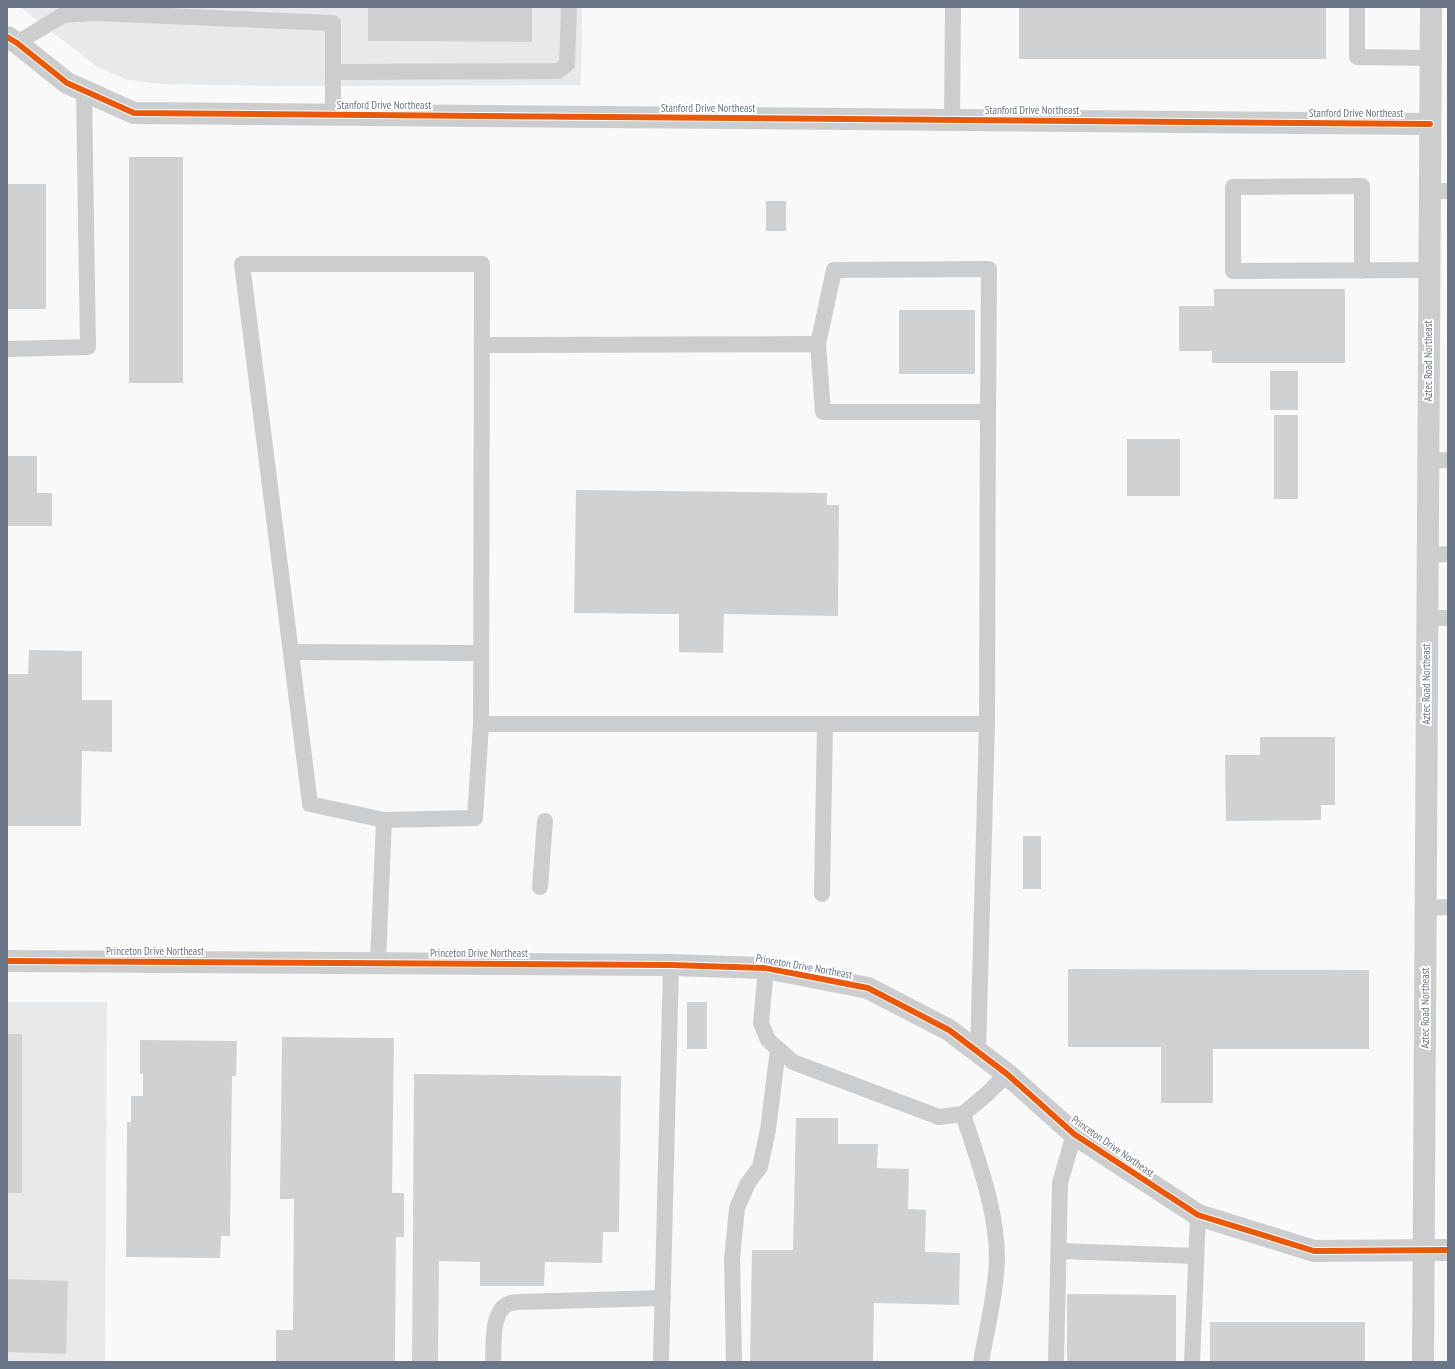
<svg xmlns="http://www.w3.org/2000/svg" width="1455" height="1369" viewBox="0 0 1455 1369" font-family="'PT Sans Narrow',sans-serif">
  <rect width="100%" height="100%" fill="#f9f9f9"/>
  <g fill="#e7e9ea">
    <polygon points="20,7 582,7 581,85 291,86 158,84 125,79 96,66"/>
    <polygon points="7,1002 107,1002 105,1362 7,1362"/>
  </g>
  <g fill="#d0d1d2">
    <polygon points="368,7 532,7 532,42 368,41"/>
    <rect x="1019" y="8" width="307" height="51"/>
    <rect x="129" y="157" width="54" height="226"/>
    <rect x="7" y="184" width="39" height="125"/>
    <rect x="766" y="201" width="20" height="30"/>
    <polygon points="1214,289 1345,289 1345,363 1212,363 1212,351 1179,351 1179,306 1214,306"/>
    <rect x="899" y="310" width="76" height="64"/>
    <rect x="1270" y="371" width="28" height="39"/>
    <rect x="1274" y="415" width="24" height="84"/>
    <rect x="1127" y="439" width="53" height="57"/>
    <polygon points="7,456 37,456 37,493 52,493 52,526 7,526"/>
    <polygon points="576,490 827,493 827,505 839,505 838,616 724,614 723,653 679,652 679,614 574,613"/>
    <polygon points="29,650 82,651 82,700 112,700 112,752 82,751 81,826 7,826 7,674 28,674"/>
    <polygon points="1260,737 1335,737 1335,805 1321,805 1321,820 1226,821 1225,755 1260,755"/>
    <rect x="1023" y="836" width="18" height="53"/>
    <polygon points="1068,969 1369,970 1369,1049 1213,1049 1213,1103 1161,1103 1161,1047 1068,1047"/>
    <rect x="687" y="1002" width="20" height="47"/>
    <rect x="7" y="1034" width="15" height="159"/>
    <polygon points="282,1037 394,1038 392,1193 404,1193 404,1237 396,1237 395,1362 276,1362 276,1330 293,1330 294,1199 280,1199"/>
    <polygon points="140,1040 237,1041 236,1076 232,1076 230,1236 221,1236 220,1258 126,1257 127,1122 131,1122 131,1096 143,1096 143,1074 140,1074"/>
    <polygon points="414,1074 621,1076 619,1232 603,1232 602,1263 545,1262 544,1286 480,1286 480,1262 439,1261 438,1362 412,1362"/>
    <polygon points="796,1118 838,1118 838,1144 878,1144 877,1168 909,1169 908,1209 926,1210 925,1252 960,1253 959,1305 874,1303 873,1362 750,1362 752,1250 793,1250"/>
    <polygon points="7,1279 68,1281 66,1354 7,1352"/>
    <polygon points="1067,1294 1176,1295 1176,1362 1067,1362"/>
    <rect x="1210" y="1322" width="155" height="40"/>
  </g>
  <g fill="none" stroke-linecap="round" stroke-linejoin="round">
    <g stroke="#cccdce" stroke-width="16">
      <polyline points="1357,7 1357,57 1431,58"/>
      <polyline points="17,43 63,15 94,13 333,23 333,115"/>
      <polyline points="333,72 558,71 567,64 569,7"/>
      <polyline points="952,120 953,7"/>
      <polyline points="1430,191 1448,191"/>
      <path d="M1362,271V186L1233,187V271C1299,271 1364,270 1429,270"/>
      <polyline points="818,344 834,270 989,269 988,412"/>
      <polyline points="482,345 818,344 823,412 988,412 987,724"/>
      <polyline points="7,349 88,347 84,91"/>
      <polyline points="1428,461 1448,460"/>
      <polyline points="1428,555 1448,554"/>
      <polyline points="1427,618 1448,618"/>
      <polyline points="291,652 481,653"/>
      <polyline points="384,820 475,818 481,724"/>
      <polyline points="540,887 545,821"/>
      <polyline points="822,894 825,724"/>
      <polyline points="1425,908 1448,907"/>
      <polyline points="378,962 384,820 310,804 242,264 482,264 481,724 987,724 978,1052"/>
      <polyline points="766,968 761,1023 768,1040 793,1062 939,1117 963,1114 988,1093 1007,1074"/>
      <path d="M963,1114C978,1161 997,1209 997,1259C996,1293 987,1328 981,1362"/>
      <polyline points="1059,1251 1196,1256"/>
      <path d="M493,1362C494,1346 491,1315 506,1305C509,1303 515,1302 519,1302L663,1298"/>
      <polyline points="661,1362 671,965"/>
      <polyline points="734,1362 732,1259 737,1208 748,1183 760,1167 768,1130 778,1049"/>
      <polyline points="1056,1362 1060,1183 1074,1134"/>
      <polyline points="1192,1362 1198,1215"/>
    </g>
    <g stroke="#cccdce" stroke-width="22">
      <polyline points="7,37 17,43 67,83 134,113 1430,124"/>
      <polyline points="7,961 671,965 766,968 868,988 949,1030 1007,1074 1074,1134 1198,1215 1314,1251 1448,1250"/>
      <polyline points="1423,1362 1431,7"/>
    </g>
    <defs>
      <g id="cycleway">
        <polyline points="7,37 17,43 67,83 134,113 1430,124"/>
        <polyline points="7,961 671,965 766,968 868,988 949,1030 1007,1074 1074,1134 1198,1215 1314,1251 1448,1250"/>
      </g>
    </defs>
    <use href="#cycleway" stroke="#fff" stroke-width="8"/>
    <use href="#cycleway" stroke="#e8590c" stroke-width="6"/>
  </g>
  <g text-anchor="middle" dominant-baseline="central" stroke-width="4" stroke-linejoin="round" paint-order="stroke">
    <g font-size="11" fill="#6a7687" stroke="#fff">
      <text x="384" y="105">Stanford Drive Northeast</text>
      <text x="708" y="108">Stanford Drive Northeast</text>
      <text x="1032" y="110">Stanford Drive Northeast</text>
      <text x="1356" y="113">Stanford Drive Northeast</text>
      <text transform="translate(1428 361) rotate(-90)">Aztec Road Northeast</text>
      <text transform="translate(1426 684) rotate(-90)">Aztec Road Northeast</text>
      <text x="155" y="951">Princeton Drive Northeast</text>
      <text x="479" y="953">Princeton Drive Northeast</text>
      <text transform="translate(804 966) rotate(10)">Princeton Drive Northeast</text>
      <text transform="translate(1425 1008) rotate(-90)">Aztec Road Northeast</text>
      <text transform="translate(1113 1146) rotate(35)">Princeton Drive Northeast</text>
    </g>
  </g>
  <rect width="1455" height="1369" fill="none" stroke="#6a7687" stroke-width="16"/>
</svg>
